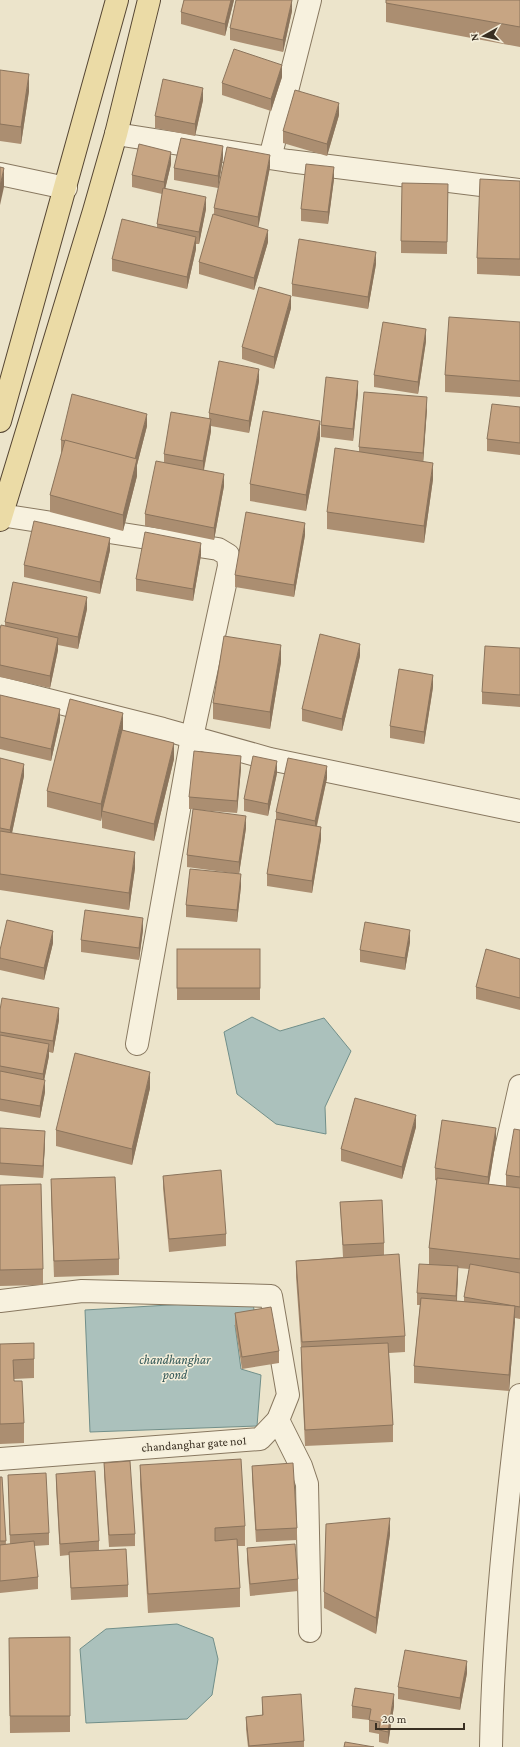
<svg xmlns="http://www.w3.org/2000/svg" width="520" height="1747" viewBox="0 0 520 1747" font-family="'Crimson Pro',serif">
  <rect width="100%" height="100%" fill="#ece4cb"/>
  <g fill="#abc1bc" stroke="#718f8a">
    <polygon points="252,1017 280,1031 324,1018 351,1051 325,1107 326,1134 276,1124 237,1094 224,1032"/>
    <polygon points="253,1300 255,1321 235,1325 241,1369 261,1375 257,1426 90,1432 85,1310"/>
    <polygon points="177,1624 213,1638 218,1659 212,1695 187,1719 86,1723 80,1649 106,1629"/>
  </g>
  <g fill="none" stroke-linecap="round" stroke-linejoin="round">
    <defs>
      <g id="minor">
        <polyline points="116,134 289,161 520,190"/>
        <polyline points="270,158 310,0"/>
        <polyline points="0,174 66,188"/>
        <polyline points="1,515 218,549 228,555 229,566 192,737 137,1044"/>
        <polyline points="0,688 163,729 270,759 520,811"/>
        <polyline points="520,1086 495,1198 520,1202"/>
        <polyline points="0,1301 82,1291 271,1296 288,1395 278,1420 260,1439 0,1459"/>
        <polyline points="278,1420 301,1466 307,1484 310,1631"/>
        <path d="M491,1747C493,1629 506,1512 520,1395"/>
      </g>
      <g id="primary">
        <polyline points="0,421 117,0"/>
        <polyline points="0,520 94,211 116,134 149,0"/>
      </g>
    </defs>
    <use href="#minor" stroke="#887860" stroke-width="24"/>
    <use href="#primary" stroke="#564633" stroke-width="24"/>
    <use href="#minor" stroke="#f7f1de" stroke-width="22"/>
    <use href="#primary" stroke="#ebdba6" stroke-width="22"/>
  </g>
  <g fill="#ab8e71" fill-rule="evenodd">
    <polygon points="184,0 234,0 225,36 181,24 181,12"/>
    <polygon points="520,0 520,47 386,22 386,3"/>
    <polygon points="292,11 283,52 230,40 230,28"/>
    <polygon points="0,70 29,91 21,144 0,141"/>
    <polygon points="282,77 271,111 222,95 222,83"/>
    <polygon points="203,100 195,136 155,128 155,116"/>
    <polygon points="339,115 327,156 283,143 283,131"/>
    <polygon points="223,158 218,188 174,180 174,168"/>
    <polygon points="171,164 165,189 206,209 199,244 196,244 196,249 187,289 112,271 112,259 157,228 157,224 162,194 132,187 132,175"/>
    <polygon points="270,167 258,227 268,242 254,290 199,274 199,262 214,214 214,208"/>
    <polygon points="334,179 328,224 301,221 301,209"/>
    <polygon points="520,181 520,276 477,274 477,258"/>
    <polygon points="448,184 447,254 401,253 401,241"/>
    <polygon points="376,264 368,309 292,296 292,284"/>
    <polygon points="291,308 274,369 242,359 242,347"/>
    <polygon points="520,322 520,397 445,392 445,375"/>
    <polygon points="426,341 418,394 374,387 374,375"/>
    <polygon points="259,381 249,433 211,426 211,431 204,470 224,486 214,540 145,526 145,514 164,462 164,454 209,419 209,413"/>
    <polygon points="358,393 353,441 321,437 321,425"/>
    <polygon points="520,407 520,455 487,451 487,439"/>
    <polygon points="427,409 423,461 433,479 424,543 327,529 327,512 359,452 359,447"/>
    <polygon points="147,426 137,465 137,476 123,531 50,512 50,495 62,452 61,452 61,440"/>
    <polygon points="320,438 306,511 250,501 250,484"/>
    <polygon points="305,535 294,597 235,587 235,575"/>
    <polygon points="110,550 100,594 24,577 24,565"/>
    <polygon points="201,555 193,601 136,591 136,579"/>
    <polygon points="87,609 78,649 58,645 58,650 50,688 0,677 0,629 5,626 5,622"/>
    <polygon points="520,648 520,707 482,704 482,692"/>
    <polygon points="360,656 342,731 302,721 302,709"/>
    <polygon points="281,662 270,729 213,719 213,703"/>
    <polygon points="433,687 424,744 390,738 390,726"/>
    <polygon points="0,695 60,721 51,761 0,749"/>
    <polygon points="123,729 123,730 174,759 154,841 102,828 102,815 101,821 47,807 47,791"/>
    <polygon points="0,758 24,776 12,833 135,868 129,910 0,890"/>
    <polygon points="241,768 237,813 198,810 246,828 239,874 187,867 187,855 193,809 189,809 189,797"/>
    <polygon points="277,773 268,816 244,811 244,799"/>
    <polygon points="327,778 317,826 321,839 312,893 267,886 267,874 276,819 276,812"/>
    <polygon points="241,886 237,922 186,917 186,905"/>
    <polygon points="143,930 139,960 81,952 81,940"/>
    <polygon points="410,942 405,970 360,962 360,950"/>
    <polygon points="53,943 44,980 0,970 0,950"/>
    <rect x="177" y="949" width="83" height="51"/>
    <polygon points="520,959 520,1010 476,999 476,987"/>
    <polygon points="0,1010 59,1020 53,1053 49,1052 49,1056 44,1080 45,1092 40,1118 0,1111"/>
    <polygon points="150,1088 132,1165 56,1146 56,1130"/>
    <path d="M520,1114V1319L515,1318L509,1391L414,1383V1366L420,1305H417V1293L429,1264V1248L437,1181L435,1180V1168L496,1140L489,1184L506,1186V1175L520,1130ZM458,1268L469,1269L464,1297V1301H457Z"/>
    <polygon points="416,1127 402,1179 341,1161 341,1149"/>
    <polygon points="0,1128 45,1143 43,1178 0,1175"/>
    <polygon points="163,1176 226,1234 226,1246 169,1252 163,1188"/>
    <polygon points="51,1179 119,1259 119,1275 54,1277 51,1196"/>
    <polygon points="0,1185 43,1269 43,1285 0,1286"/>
    <polygon points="340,1202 384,1243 384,1255 405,1336 405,1352 389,1353 393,1425 393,1442 305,1446 301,1363 301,1347 296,1277 296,1261 343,1257"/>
    <polygon points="235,1313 279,1351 279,1363 242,1369 235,1325"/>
    <polygon points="0,1344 34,1359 34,1378 14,1379 24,1423 24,1443 0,1444"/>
    <polygon points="104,1463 135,1534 135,1546 109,1547 104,1475"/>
    <polygon points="140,1465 245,1526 245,1546 238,1546 240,1588 240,1607 148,1613 140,1484"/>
    <polygon points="252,1466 297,1528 297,1540 256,1542 252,1478"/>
    <polygon points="56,1474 99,1541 99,1550 128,1585 128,1597 71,1600 69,1555 60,1556 56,1486"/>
    <polygon points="8,1475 49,1533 49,1545 34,1546 38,1577 38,1589 0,1593 0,1477 2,1477 6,1544 10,1544"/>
    <polygon points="390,1534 376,1634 324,1608 324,1592"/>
    <polygon points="247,1548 298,1579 298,1591 250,1596 247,1560"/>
    <polygon points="70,1637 70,1732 10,1733 9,1638"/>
    <polygon points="467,1673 460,1710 398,1699 398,1687"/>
    <polygon points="262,1697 304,1741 304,1747 248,1747 246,1729 246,1717 262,1715"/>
    <polygon points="352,1706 394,1706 388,1744 379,1742 379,1734 369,1732 369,1720 352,1718"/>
  </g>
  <g fill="#8b745c">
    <polygon points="231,0 234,0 225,36 225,24"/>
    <polygon points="292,0 292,11 283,52 283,40"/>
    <polygon points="282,65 282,77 271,111 271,99"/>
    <polygon points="29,74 29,91 21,144 21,127"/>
    <polygon points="203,88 203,100 195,136 195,124"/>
    <polygon points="339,103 339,115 327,156 327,144"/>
    <polygon points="223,146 223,158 218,188 218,176"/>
    <polygon points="171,152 171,164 164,194 164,182"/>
    <polygon points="270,155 270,167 258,229 258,217"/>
    <polygon points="334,167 334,179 328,224 328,212"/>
    <polygon points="4,168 4,187 0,205 0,186"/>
    <polygon points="206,197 206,209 199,244 199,232"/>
    <polygon points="268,230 268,242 254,290 254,278"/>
    <polygon points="196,237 196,249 187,289 187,277"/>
    <polygon points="376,252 376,264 368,309 368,297"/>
    <polygon points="291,296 291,308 274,369 274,357"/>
    <polygon points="426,329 426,341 418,394 418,382"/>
    <polygon points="259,369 259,381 249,433 249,421"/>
    <polygon points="358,381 358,393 353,441 353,429"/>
    <polygon points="427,397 427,409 423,465 423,453"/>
    <polygon points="147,414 147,426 137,465 137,476 123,531 123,515 135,459"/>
    <polygon points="211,419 211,431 203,473 203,461"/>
    <polygon points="320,421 320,438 306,511 306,495"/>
    <polygon points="433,463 433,479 424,543 424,526"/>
    <polygon points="224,474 224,486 214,540 214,528"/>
    <polygon points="305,523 305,535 294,597 294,585"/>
    <polygon points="110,538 110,550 100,594 100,582"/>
    <polygon points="201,543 201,555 193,601 193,589"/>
    <polygon points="87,597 87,609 78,649 78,637"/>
    <polygon points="58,638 58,650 50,688 50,676"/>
    <polygon points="360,644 360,656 342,731 342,719"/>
    <polygon points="281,645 281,662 270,729 270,712"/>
    <polygon points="433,675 433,687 424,744 424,732"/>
    <polygon points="60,709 60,721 51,761 51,749"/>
    <polygon points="123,713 123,729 103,812 102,811 102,815 101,821 101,804"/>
    <polygon points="174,743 174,759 154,841 154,824"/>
    <polygon points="241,756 241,768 237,813 237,801"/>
    <polygon points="277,761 277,773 268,816 268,804"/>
    <polygon points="24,764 24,776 10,842 10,830"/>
    <polygon points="327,766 327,778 315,833 315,821"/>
    <polygon points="246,816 246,828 239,874 239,862"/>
    <polygon points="321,827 321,839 312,893 312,881"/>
    <polygon points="135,852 135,868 129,910 129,893"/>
    <polygon points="241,874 241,886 237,922 237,910"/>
    <polygon points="143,918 143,930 139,960 139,948"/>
    <polygon points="410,930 410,942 405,970 405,958"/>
    <polygon points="53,931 53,943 44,980 44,968"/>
    <polygon points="59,1008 59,1020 53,1053 53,1041"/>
    <polygon points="49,1044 49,1056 43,1086 43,1074"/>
    <polygon points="150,1072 150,1088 132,1165 132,1149"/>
    <polygon points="45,1080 45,1092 40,1118 40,1106"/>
    <polygon points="416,1115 416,1127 402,1179 402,1167"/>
    <polygon points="496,1128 496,1140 488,1189 488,1177"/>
    <polygon points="45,1131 45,1143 43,1178 43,1166"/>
    <polygon points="458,1266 458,1278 456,1308 456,1296"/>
    <polygon points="515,1306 515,1322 509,1391 509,1375"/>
    <polygon points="390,1518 390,1534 376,1634 376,1618"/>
    <polygon points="467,1661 467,1673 460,1710 460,1698"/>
    <polygon points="394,1694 394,1706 388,1744 388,1732"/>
  </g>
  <g fill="#c7a583" stroke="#8b745c">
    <polygon points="184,0 231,0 225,24 181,12"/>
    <polygon points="236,0 292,0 283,40 230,28"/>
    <polygon points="386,0 520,0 520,27 386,3"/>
    <polygon points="234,49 282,65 271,99 222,83"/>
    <polygon points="0,70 29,74 21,127 0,124"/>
    <polygon points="163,79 203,88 195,124 155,116"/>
    <polygon points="295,90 339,103 327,144 283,131"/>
    <polygon points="181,138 223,146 218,176 174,168"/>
    <polygon points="139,144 171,152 164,182 132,175"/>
    <polygon points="227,147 270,155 258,217 214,208"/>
    <polygon points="306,164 334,167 328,212 301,209"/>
    <polygon points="0,167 4,168 0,186"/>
    <polygon points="480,179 520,181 520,259 477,258"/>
    <polygon points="402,183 448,184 447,242 401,241"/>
    <polygon points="163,188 206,197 199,232 157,224"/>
    <polygon points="213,214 268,230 254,278 199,262"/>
    <polygon points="122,219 196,237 187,277 112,259"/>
    <polygon points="299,239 376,252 368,297 292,284"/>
    <polygon points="259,287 291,296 274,357 242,347"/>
    <polygon points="449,317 520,322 520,381 445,375"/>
    <polygon points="383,322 426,329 418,382 374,375"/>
    <polygon points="219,361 259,369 249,421 209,413"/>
    <polygon points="326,377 358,381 353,429 321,425"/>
    <polygon points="364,392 427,397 423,453 359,447"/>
    <polygon points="72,394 147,414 135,459 61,440"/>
    <polygon points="492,404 520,407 520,443 487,439"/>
    <polygon points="263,411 320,421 306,495 250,484"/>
    <polygon points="171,412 211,419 203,461 164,454"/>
    <polygon points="65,440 137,459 123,515 50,495"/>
    <polygon points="335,448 433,463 424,526 327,512"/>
    <polygon points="156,461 224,474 214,528 145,514"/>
    <polygon points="246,512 305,523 294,585 235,575"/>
    <polygon points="34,521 110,538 100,582 24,565"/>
    <polygon points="145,532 201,543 193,589 136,579"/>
    <polygon points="13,582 87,597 78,637 5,622"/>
    <polygon points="1,625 58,638 50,676 0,665 0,629"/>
    <polygon points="320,634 360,644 342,719 302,709"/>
    <polygon points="224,636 281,645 270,712 213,703"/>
    <polygon points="485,646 520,648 520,695 482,692"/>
    <polygon points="399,669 433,675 424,732 390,726"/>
    <polygon points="0,695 60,709 51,749 0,737"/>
    <polygon points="70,699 123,713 101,804 47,791"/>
    <polygon points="122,730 174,743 154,824 102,811"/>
    <polygon points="194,751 241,756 237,801 189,797"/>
    <polygon points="253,756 277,761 268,804 244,799"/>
    <polygon points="0,758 24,764 10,830 0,828"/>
    <polygon points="288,758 327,766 315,821 276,812"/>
    <polygon points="193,809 246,816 239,862 187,855"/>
    <polygon points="276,819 321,827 312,881 267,874"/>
    <polygon points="0,831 135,852 129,893 0,874"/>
    <polygon points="190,869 241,874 237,910 186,905"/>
    <polygon points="85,910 143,918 139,948 81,940"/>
    <polygon points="7,920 53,931 44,968 0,958 0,950"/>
    <polygon points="365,922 410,930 405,958 360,950"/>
    <rect x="177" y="949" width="83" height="39"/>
    <polygon points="486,949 520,959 520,998 476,987"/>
    <polygon points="2,998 59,1008 53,1041 0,1032 0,1010"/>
    <polygon points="0,1035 49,1044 43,1074 0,1066"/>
    <polygon points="75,1053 150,1072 132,1149 56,1130"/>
    <polygon points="0,1071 45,1080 40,1106 0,1099"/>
    <polygon points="355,1098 416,1115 402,1167 341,1149"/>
    <polygon points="442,1120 496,1128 488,1177 435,1168"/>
    <polygon points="0,1128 45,1131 43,1166 0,1163"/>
    <polygon points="514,1129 520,1130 520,1177 506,1175"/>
    <polygon points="221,1170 226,1234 169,1239 163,1176"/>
    <polygon points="115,1177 119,1259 54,1261 51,1179"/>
    <polygon points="437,1178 520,1188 520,1259 429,1248"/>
    <polygon points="41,1184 43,1269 0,1270 0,1185"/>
    <polygon points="382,1200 384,1243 343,1245 340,1202"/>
    <polygon points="399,1254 405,1336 302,1342 296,1261"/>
    <polygon points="419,1264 458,1266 456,1296 417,1293"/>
    <polygon points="470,1264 520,1273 520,1307 464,1297"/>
    <polygon points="421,1298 515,1306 509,1375 414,1366"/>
    <polygon points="271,1307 279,1351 242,1357 235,1313"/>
    <polygon points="34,1343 34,1359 13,1360 14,1381 22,1381 24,1423 0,1424 0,1344"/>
    <polygon points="388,1343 393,1425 305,1430 301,1347"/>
    <polygon points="241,1459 245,1526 215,1528 215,1541 237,1539 240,1588 148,1594 140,1465"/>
    <polygon points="130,1461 135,1534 109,1535 104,1463"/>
    <polygon points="293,1463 297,1528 256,1530 252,1466"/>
    <polygon points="95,1471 99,1541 60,1544 56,1474"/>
    <polygon points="46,1473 49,1533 10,1535 8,1475"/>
    <polygon points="0,1477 2,1477 6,1541 0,1541"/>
    <polygon points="390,1518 376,1618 324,1592 326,1524"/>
    <polygon points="34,1541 38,1577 0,1581 0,1545"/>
    <polygon points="295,1544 298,1579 250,1584 247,1548"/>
    <polygon points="126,1549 128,1585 71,1588 69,1552"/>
    <polygon points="70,1637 70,1716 10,1716 9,1638"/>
    <polygon points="405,1650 467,1661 460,1698 398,1687"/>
    <polygon points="355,1688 394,1694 388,1732 379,1730 380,1722 369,1720 371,1709 352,1706"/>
    <polygon points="301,1694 304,1741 249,1746 246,1717 263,1715 262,1697"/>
    <polygon points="345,1742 374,1747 344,1747"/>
  </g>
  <g text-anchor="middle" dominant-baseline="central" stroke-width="3" stroke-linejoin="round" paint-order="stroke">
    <g font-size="12" fill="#392f22" stroke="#f4eeda">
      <text transform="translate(194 1444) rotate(-4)">chandanghar gate no1</text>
    </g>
    <g font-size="13" font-style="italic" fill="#335858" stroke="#f4eeda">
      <text x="175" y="1359">chandhanghar<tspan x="175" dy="15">pond</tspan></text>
    </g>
  </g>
  <g transform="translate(484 36) rotate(262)" stroke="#f4eeda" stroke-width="3" paint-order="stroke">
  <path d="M0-3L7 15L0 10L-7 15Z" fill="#392f22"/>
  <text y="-6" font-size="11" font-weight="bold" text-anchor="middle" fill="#392f22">N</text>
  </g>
  <path d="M376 1723v6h88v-6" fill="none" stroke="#392f22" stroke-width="2"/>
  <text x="382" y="1723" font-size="12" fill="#392f22" stroke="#f4eeda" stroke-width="3" paint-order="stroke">20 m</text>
</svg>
